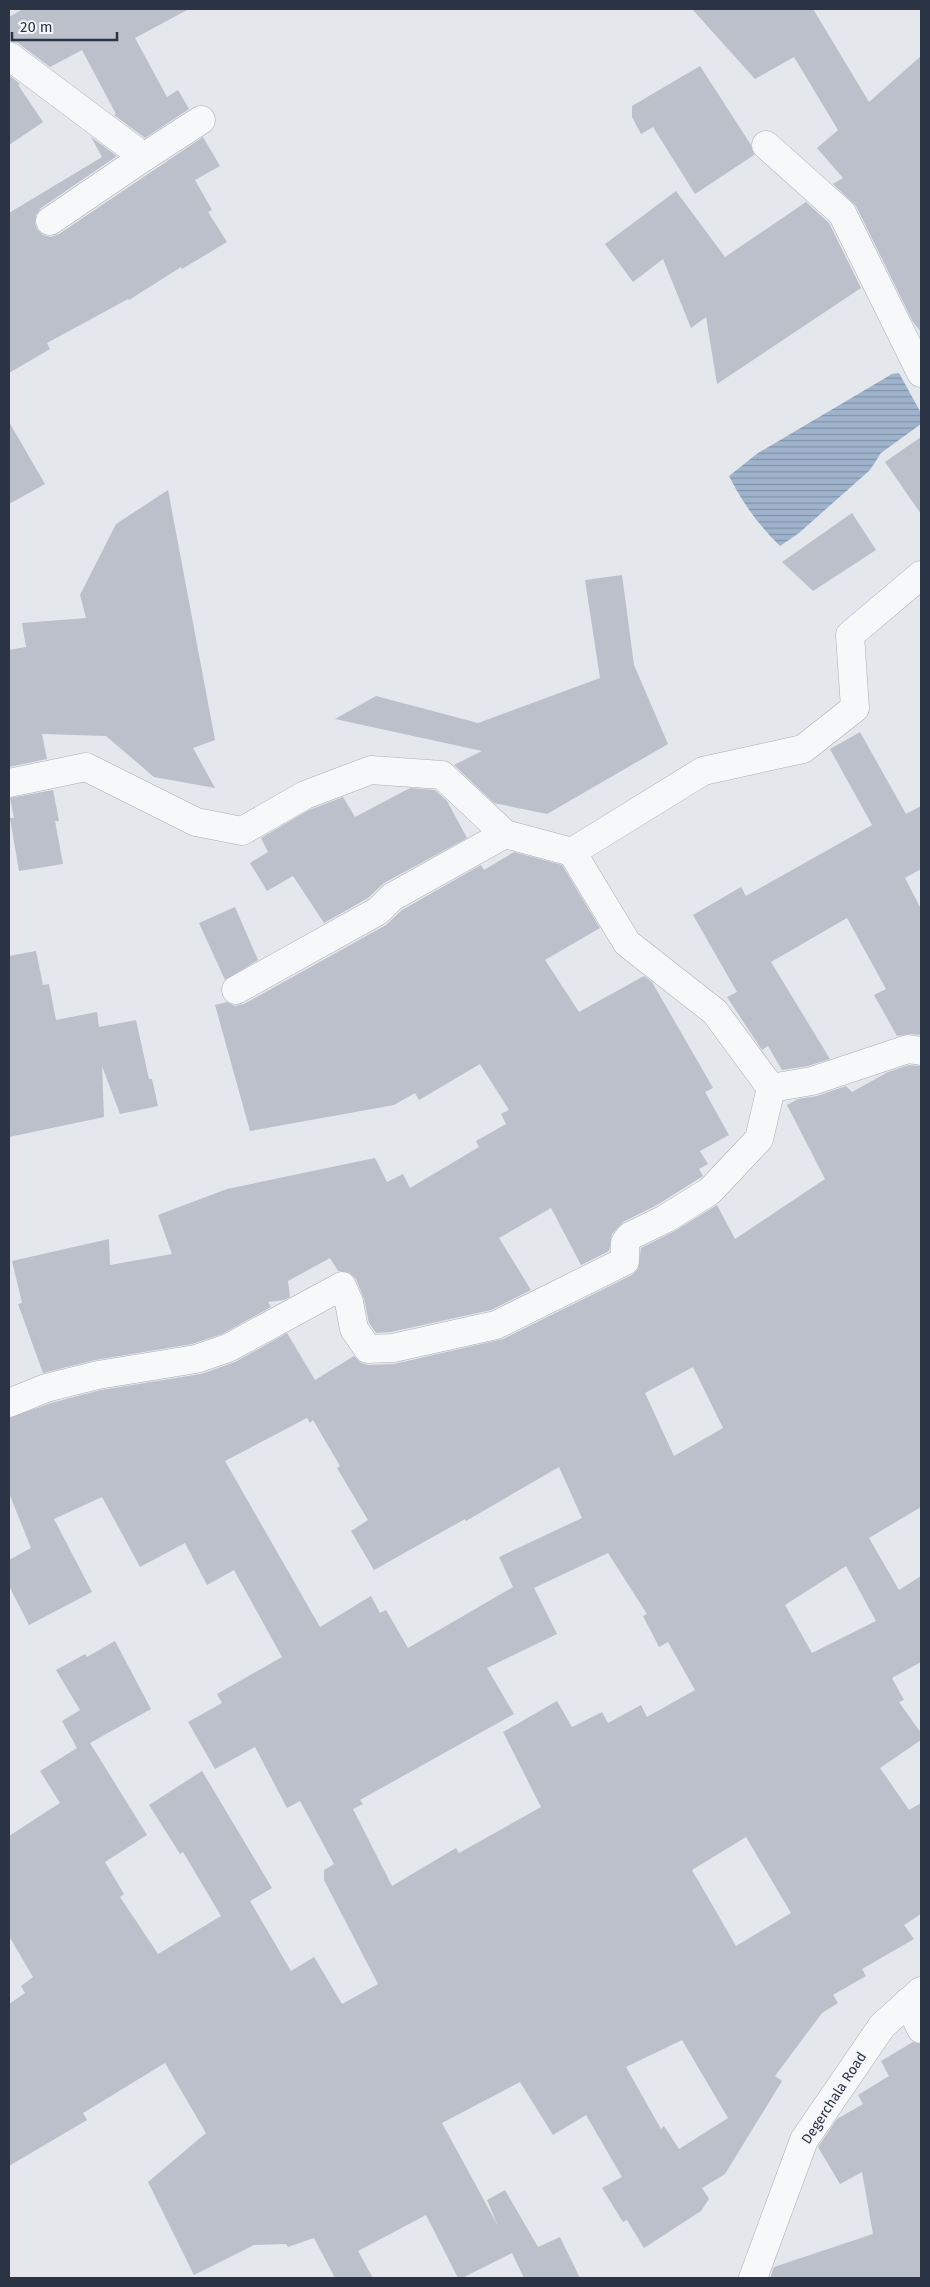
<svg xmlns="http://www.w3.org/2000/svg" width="930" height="2287" viewBox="0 0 930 2287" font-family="'Fira Sans',sans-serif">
  <defs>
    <pattern id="water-rules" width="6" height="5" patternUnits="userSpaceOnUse" patternTransform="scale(1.25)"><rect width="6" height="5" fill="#9fb4cc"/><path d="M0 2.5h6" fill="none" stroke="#8293a7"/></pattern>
  </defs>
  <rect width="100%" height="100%" fill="#e4e7ec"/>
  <path fill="url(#water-rules)" d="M899,373L921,413V424L881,453L870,470L799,533L780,546C759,526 742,502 729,476L758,453L892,374Z"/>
  <g fill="#bbc0ca" fill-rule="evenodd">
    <polygon points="23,9 189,9 135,38 167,97 178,90 189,109 145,138 114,115 116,114 82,50 50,67 18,43 9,41 9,17"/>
    <polygon points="692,9 813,9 869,102 921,56 921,332 913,322 856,206 833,184 843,178 817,148 838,130 794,57 755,79"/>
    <polygon points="700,66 751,145 754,155 695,194 653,127 641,134 632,117 632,106"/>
    <polygon points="9,75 20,84 18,85 43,122 9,145"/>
    <polygon points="91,137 117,156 41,208 36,215 35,223 37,229 43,235 51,237 59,234 203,137 220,166 195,180 212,210 208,212 227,242 182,269 181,267 129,300 128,299 47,343 50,349 9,373 9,213 102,157"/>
    <polygon points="676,191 725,257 806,202 829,223 861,288 717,384 706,317 691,328 663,259 633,282 605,244"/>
    <polygon points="9,422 45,484 9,504"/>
    <polygon points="921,437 921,514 885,462"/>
    <polygon points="168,490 215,740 193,748 215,788 154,777 106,736 42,734 47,759 9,767 9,650 26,647 22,623 86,618 80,595 116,524"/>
    <polygon points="852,513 876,550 813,591 782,562"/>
    <polygon points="622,575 634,665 668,744 547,814 494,803 454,765 482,751 335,719 376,696 478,723 600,678 585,580"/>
    <polygon points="860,732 906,814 921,806 921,869 905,878 921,909 921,1035 910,1034 897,1036 874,995 886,989 847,918 771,962 830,1059 808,1066 782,1070 768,1046 762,1050 727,997 737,992 693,915 741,887 746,896 872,825 830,749"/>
    <polygon points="410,788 435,790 447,801 467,838 384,883 368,898 324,923 293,876 267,891 250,863 268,852 261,838 309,810 343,797 355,817"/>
    <polygon points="53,790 59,821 55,821 63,864 19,871 10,818 14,818 10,798"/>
    <polygon points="514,852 562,865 600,928 545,960 579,1012 644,976 652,982 713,1088 705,1092 729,1135 700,1151 708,1164 699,1169 703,1176 657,1205 623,1222 612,1234 609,1251 581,1265 551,1208 499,1238 531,1290 491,1310 391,1332 376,1333 369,1323 364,1299 356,1279 350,1273 338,1271 330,1258 288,1281 290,1297 284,1300 268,1302 271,1307 222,1334 192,1344 95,1360 43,1373 18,1304 22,1303 12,1261 109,1239 110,1265 172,1254 158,1215 227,1189 375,1158 387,1182 403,1174 410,1188 479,1147 476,1141 506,1124 501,1114 509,1110 480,1064 419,1100 415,1093 394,1105 250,1131 215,1005 227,1002 235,1006 244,1004 386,925 402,910 481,865 484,870"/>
    <polygon points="235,907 258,960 225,980 199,923"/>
    <polygon points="36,951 43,985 49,984 56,1020 97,1012 99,1027 136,1020 149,1079 152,1079 158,1106 120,1114 102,1066 104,1117 9,1137 9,956"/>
    <path d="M909,1065L921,1066V1507L869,1538L899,1590L921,1576V1662L892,1678L904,1700L899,1702L921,1733V1740L880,1768L909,1810L921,1803V1914L904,1925L914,1939L862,1969L866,1976L833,1995L838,2003L822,2013L775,2076L782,2081L725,2174L702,2188L709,2199L701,2211L644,2248L627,2220L623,2222L602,2188L622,2177L586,2115L553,2135L520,2082L442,2123L498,2226L487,2200L505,2190L538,2247L560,2237L580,2278H524L512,2253L462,2278H458L426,2215L358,2251L373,2278H335L314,2238L288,2247L286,2244L254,2245L194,2275L148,2182L206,2133L165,2063L83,2113L87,2120L9,2166V2004L25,1993L21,1986L33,1977L9,1936V1836L60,1803L40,1771L77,1748L62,1721L80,1710L56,1670L85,1654L87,1657L115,1641L151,1709L90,1743L147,1835L105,1862L124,1894L120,1897L158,1954L221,1916L183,1852L180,1854L149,1805L202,1771L272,1888L250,1901L291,1971L314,1957L342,2004L378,1984L324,1880V1870L334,1864L300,1801L287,1808L255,1747L215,1769L188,1722L222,1703L217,1694L282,1657L234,1570L207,1585L185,1543L140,1567L102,1497L54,1519L92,1592L29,1625L9,1586V1560L31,1548L9,1493V1418L51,1403L101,1390L201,1374L235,1362L287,1333L315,1380L354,1356L361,1363L368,1365L394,1364L503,1339L632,1275L638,1269L641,1248L673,1232L717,1205L735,1239L825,1179L787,1105L798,1099L817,1096L846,1086L852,1092L888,1072ZM693,1367L723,1428L674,1456L645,1393ZM307,1418L310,1423L313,1420L340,1466L337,1468L368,1520L351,1531L374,1570L465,1519L466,1521L559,1467L582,1518L499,1557L513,1587L408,1648L386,1610L380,1613L371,1596L320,1627L225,1461ZM608,1553L647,1614L643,1616L659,1647L668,1642L695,1690L647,1717L641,1705L608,1723L602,1712L572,1727L557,1701L503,1732L541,1807L459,1853L456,1848L392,1886L353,1809L363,1804L360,1800L514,1714L487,1668L557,1634L534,1588ZM846,1566L876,1621L812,1653L785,1605ZM746,1837L791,1913L736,1946L692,1870ZM682,2040L728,2118L679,2149L664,2126L661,2129L626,2067Z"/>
    <polygon points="913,2042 921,2044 921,2278 770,2278 774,2267 873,2234 862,2172 840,2184 818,2147 837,2119 863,2104 858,2095 889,2076 881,2061"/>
  </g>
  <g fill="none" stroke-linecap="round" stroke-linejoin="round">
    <defs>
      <g id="minor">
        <polyline points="9,56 144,157 50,221"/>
        <polyline points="766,145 842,213 921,373"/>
        <polyline points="144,157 201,120"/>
        <polyline points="9,783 86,767 196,822 242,831 305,795 371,770 442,775 505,834 572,852 703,771 803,749 855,708 850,635 921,575"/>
        <polyline points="572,852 627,943 715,1012 771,1088 812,1081 908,1049 921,1051"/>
        <polyline points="236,990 378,911 392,897 505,834"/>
        <polyline points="9,1403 46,1388 98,1375 196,1359 228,1348 342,1286 349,1302 354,1329 368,1349 393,1348 496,1325 625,1261 625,1243 630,1236 665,1219 710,1191 759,1139 771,1088"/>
        <polyline points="908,2002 921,2029"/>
        <polyline points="753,2278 804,2140 882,2026 921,1991"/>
      </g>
    </defs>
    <use href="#minor" stroke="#a9aeb7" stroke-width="29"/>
    <use href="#minor" stroke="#f7f8fa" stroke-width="28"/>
  </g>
  <g text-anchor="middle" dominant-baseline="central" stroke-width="4" stroke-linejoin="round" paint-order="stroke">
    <g font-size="14" fill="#2b3445" stroke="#f4f6f9">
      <text transform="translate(834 2098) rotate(-57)">Degerchala Road</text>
    </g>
  </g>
  <rect width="930" height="2287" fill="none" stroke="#2b3445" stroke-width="20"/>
  <path d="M12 32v8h105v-8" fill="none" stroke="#2b3445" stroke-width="2.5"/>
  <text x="20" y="32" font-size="15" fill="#2b3445" stroke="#f4f6f9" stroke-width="4" paint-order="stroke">20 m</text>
</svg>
